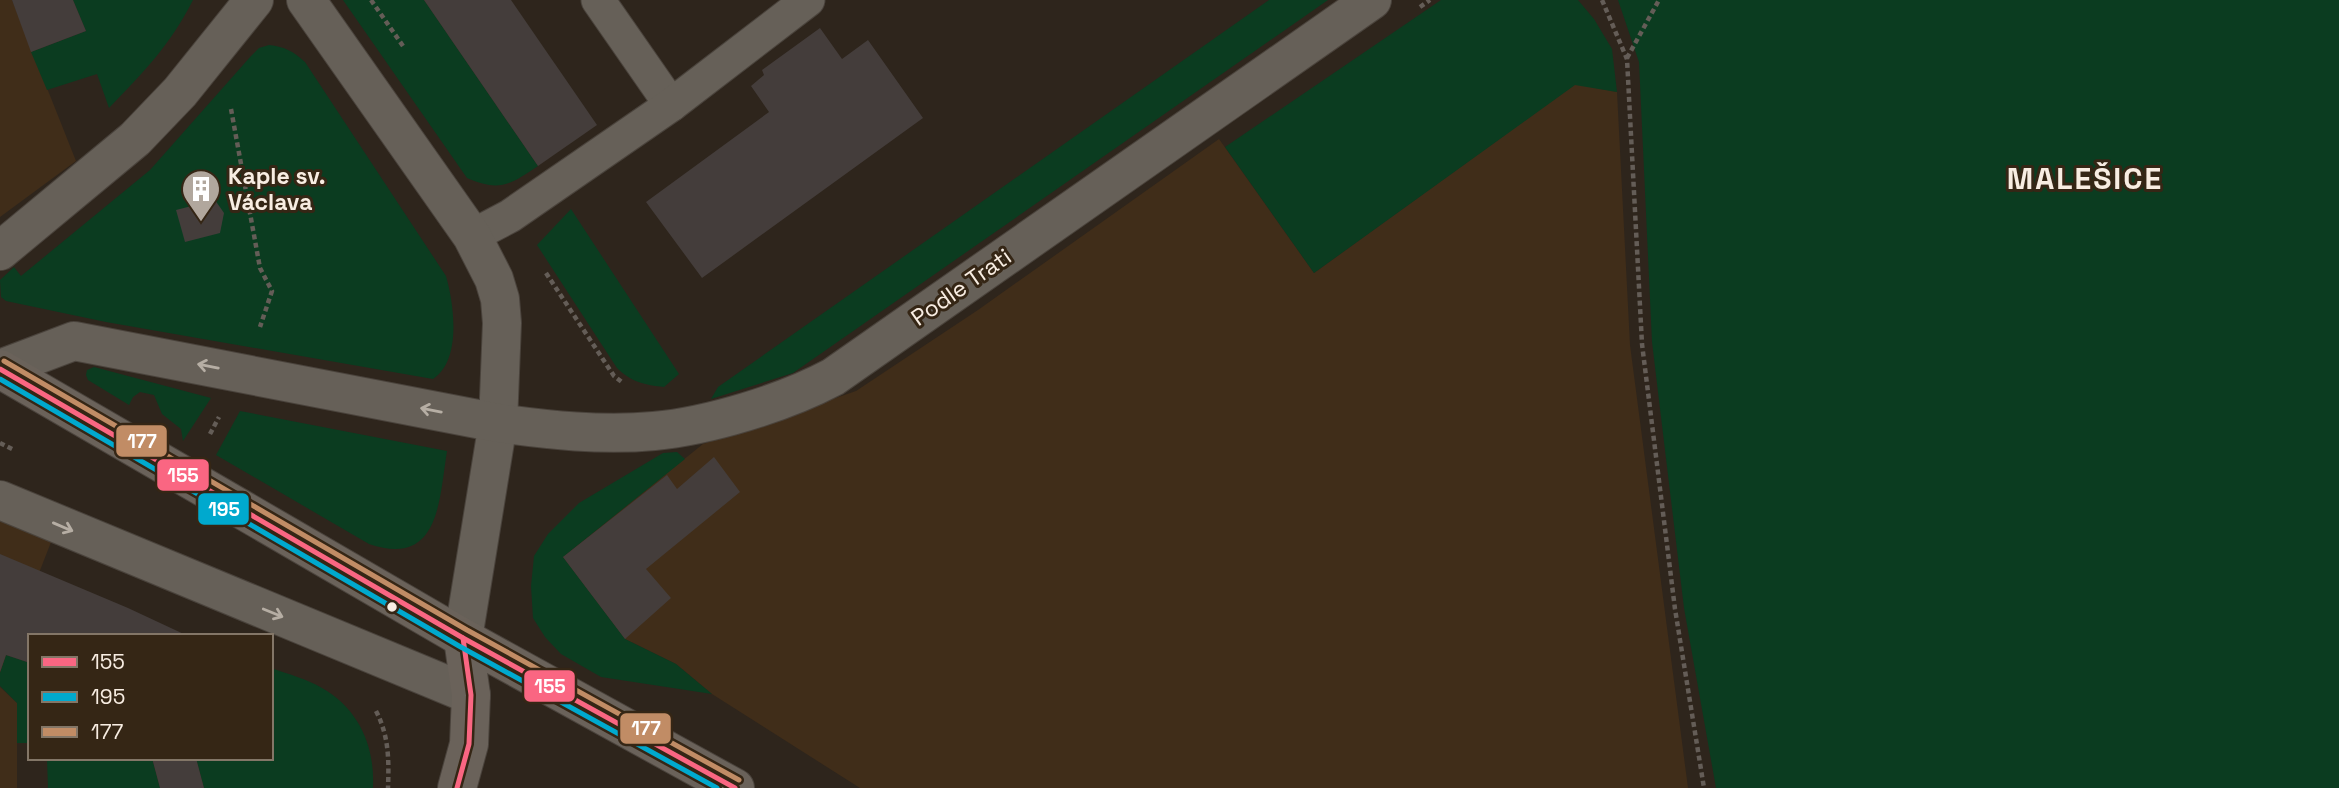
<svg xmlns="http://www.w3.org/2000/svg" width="2339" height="788" viewBox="0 0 2339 788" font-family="'Space Grotesk',sans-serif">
  <rect width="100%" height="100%" fill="#2e251c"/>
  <g fill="#402d19">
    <polygon points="0,0 12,0 76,161 0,217"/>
    <polygon points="1575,84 1617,92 1630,345 1688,788 860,788 712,694 676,664 625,639 563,557 703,444 856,391 978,310 1219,139 1314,273"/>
    <polygon points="0,516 53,537 0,673"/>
    <polygon points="0,687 17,703 17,788 0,788"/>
  </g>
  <g fill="#0b3c20">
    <path d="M73,0H193C171,44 143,73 109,108L97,74L47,90L31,52L86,31Z"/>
    <path d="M343,0H424L538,166C510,185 499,192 467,178Z"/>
    <polygon points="1269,0 1328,0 793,373 711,399 718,387"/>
    <polygon points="1441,0 1578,0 1594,19 1612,49 1617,92 1575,85 1314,273 1225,147"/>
    <polygon points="1618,0 2339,0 2339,788 1716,788 1684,608 1652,342 1639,62"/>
    <path d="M269,45C285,47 293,51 305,62L446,276C454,304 462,360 433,379L106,322L6,301L1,297L0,280L14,267L21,276L150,170L251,56L259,48Z"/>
    <path d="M571,209L679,374L664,387C645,385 631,382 617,368L537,245Z"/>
    <polygon points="94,367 211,398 183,441 181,429 162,414 154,395 140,392 133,397 129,405 88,380 86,375 87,370"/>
    <path d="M240,411L447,451C439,500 440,568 369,544L216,455Z"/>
    <polygon points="677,452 685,459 563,557 625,639 676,664 712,694 601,677 561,654 545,637 533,618 531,586 534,556 548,534 579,503 663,453"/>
    <polygon points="6,655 30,663 30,743 17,743 17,703 0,686 0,673"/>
    <path d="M271,668C288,674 307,679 322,688C359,709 375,746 373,788H204L196,758H271Z"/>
    <polygon points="47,758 152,758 160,788 48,788"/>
  </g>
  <g fill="#443d3b">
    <polygon points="12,0 73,0 86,31 31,52"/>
    <polygon points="424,0 511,0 597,125 538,166"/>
    <polygon points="820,28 842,59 868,40 923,118 702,278 646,202 769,112 751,86 764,75 762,70"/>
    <polygon points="215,200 224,213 220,233 185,242 176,210"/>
    <polygon points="714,457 740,492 646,569 671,598 625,639 563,557 667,475 677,489"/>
    <polygon points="0,554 128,608 188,636 30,636 30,663 6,655 0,672"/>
    <polygon points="152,758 196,758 204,788 160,788"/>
  </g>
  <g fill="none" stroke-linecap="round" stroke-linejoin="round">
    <defs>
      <g id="lane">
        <polyline points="598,0 671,105"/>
        <polyline points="472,236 510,216 671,105 808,0"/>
      </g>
      <g id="street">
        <polyline points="306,0 472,236 494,279 500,299 502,323 498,423 463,638"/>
        <polyline points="0,251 135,139 180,92 254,0"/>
        <path d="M0,369L74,341L498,423C549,430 602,436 654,431C709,426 784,403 833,377L1372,0"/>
        <polyline points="0,500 471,695"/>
      </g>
      <g id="secondary">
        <polyline points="0,369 463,638 735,788"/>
        <polyline points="457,788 469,744 471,695 463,638"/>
      </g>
    </defs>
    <use href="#lane" stroke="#4a433c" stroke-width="35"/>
    <use href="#street" stroke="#4a433c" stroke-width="40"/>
    <use href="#secondary" stroke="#4a433c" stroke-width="40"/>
    <g stroke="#645d57" stroke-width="4.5" stroke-dasharray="5 3.5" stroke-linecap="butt">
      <polyline points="371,0 403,46"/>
      <polyline points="1602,0 1627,59 1642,344 1675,609 1704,788"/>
      <polyline points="1420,7 1430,0"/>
      <polyline points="1627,58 1659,0"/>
      <polyline points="231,109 260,268 272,291 260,327"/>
      <polyline points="546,273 614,376 623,383"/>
      <polyline points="210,434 219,417"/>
      <polyline points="0,443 14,450"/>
      <path d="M376,711C389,736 389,760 388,788"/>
    </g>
    <use href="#lane" stroke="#666058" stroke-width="33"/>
    <use href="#street" stroke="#666058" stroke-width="38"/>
    <use href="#secondary" stroke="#6a625a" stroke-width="38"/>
    <defs>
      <g id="bus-1">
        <polyline points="0,369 463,638 735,788"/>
        <polyline points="457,788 469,744 471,695 463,638"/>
      </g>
      <polyline id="bus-2" points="0,379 459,646 717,788"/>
      <polyline id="bus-3" points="4,361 467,630 739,780"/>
    </defs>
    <use href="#bus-1" stroke="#352615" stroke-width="10"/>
    <use href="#bus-2" stroke="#352615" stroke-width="10"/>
    <use href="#bus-3" stroke="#352615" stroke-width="10"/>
    <use href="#bus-1" stroke="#fa6682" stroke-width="5"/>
    <use href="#bus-2" stroke="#00a9ce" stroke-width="5"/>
    <use href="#bus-3" stroke="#c18c65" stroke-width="5"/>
  </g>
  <defs><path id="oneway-shaft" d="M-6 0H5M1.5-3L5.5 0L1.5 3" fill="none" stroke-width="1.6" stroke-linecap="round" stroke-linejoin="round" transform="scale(1.75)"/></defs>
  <g stroke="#b6aea4">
    <use href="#oneway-shaft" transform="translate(208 366) rotate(-169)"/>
    <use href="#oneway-shaft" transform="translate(431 410) rotate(-169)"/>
    <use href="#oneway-shaft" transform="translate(63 527) rotate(23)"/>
    <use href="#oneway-shaft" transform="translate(273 613) rotate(22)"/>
  </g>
  <defs>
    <symbol id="building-pin" viewBox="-11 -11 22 30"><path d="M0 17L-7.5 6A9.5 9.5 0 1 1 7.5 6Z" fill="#b1a79d" stroke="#352615"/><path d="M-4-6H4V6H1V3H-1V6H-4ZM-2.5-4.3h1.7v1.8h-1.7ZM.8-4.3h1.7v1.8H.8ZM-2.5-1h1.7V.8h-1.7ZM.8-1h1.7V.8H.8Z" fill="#fff"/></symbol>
  </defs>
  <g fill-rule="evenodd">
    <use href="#building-pin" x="179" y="167" width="44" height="60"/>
  </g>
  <circle fill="#f8ede2" stroke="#352615" stroke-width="2.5" cx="392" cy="607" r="6"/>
  <g text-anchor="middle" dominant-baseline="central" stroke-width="6" stroke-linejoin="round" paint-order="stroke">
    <g font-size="23" font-weight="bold" fill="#f8ede2" stroke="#352615" text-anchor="start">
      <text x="228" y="176">Kaple sv.<tspan x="228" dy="26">Václava</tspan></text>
    </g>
    <g font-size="23" fill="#f8ede2" stroke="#352615">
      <text transform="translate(961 287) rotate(-35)">Podle Trati</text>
    </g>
    <g font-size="30" font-weight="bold" letter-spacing="2" fill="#f8ede2" stroke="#352615">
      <text x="2085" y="178">MALEŠICE</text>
    </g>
  </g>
  <g stroke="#352615" stroke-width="2.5">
    <rect x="115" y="424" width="53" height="34" rx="7" fill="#c18c65"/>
    <rect x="156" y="458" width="54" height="34" rx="7" fill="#fa6682"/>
    <rect x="197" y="492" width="53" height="34" rx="7" fill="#00a9ce"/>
    <rect x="523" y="669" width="53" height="34" rx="7" fill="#fa6682"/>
    <rect x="619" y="712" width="53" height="33" rx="7" fill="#c18c65"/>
  </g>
  <g font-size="19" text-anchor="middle" font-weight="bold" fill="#fff">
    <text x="142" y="448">177</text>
    <text x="183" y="482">155</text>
    <text x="224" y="516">195</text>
    <text x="550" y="693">155</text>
    <text x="646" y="735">177</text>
  </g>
  <rect x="28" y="634" width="245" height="126" fill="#352615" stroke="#837667" stroke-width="2"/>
  <rect x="42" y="657" width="35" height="10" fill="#fa6682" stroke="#837667" stroke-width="2"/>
  <text x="91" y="669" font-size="21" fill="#f8ede2">155</text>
  <rect x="42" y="692" width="35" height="10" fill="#00a9ce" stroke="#837667" stroke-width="2"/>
  <text x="91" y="704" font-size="21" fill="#f8ede2">195</text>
  <rect x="42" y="727" width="35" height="10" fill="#c18c65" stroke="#837667" stroke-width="2"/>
  <text x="91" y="739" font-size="21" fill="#f8ede2">177</text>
</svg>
